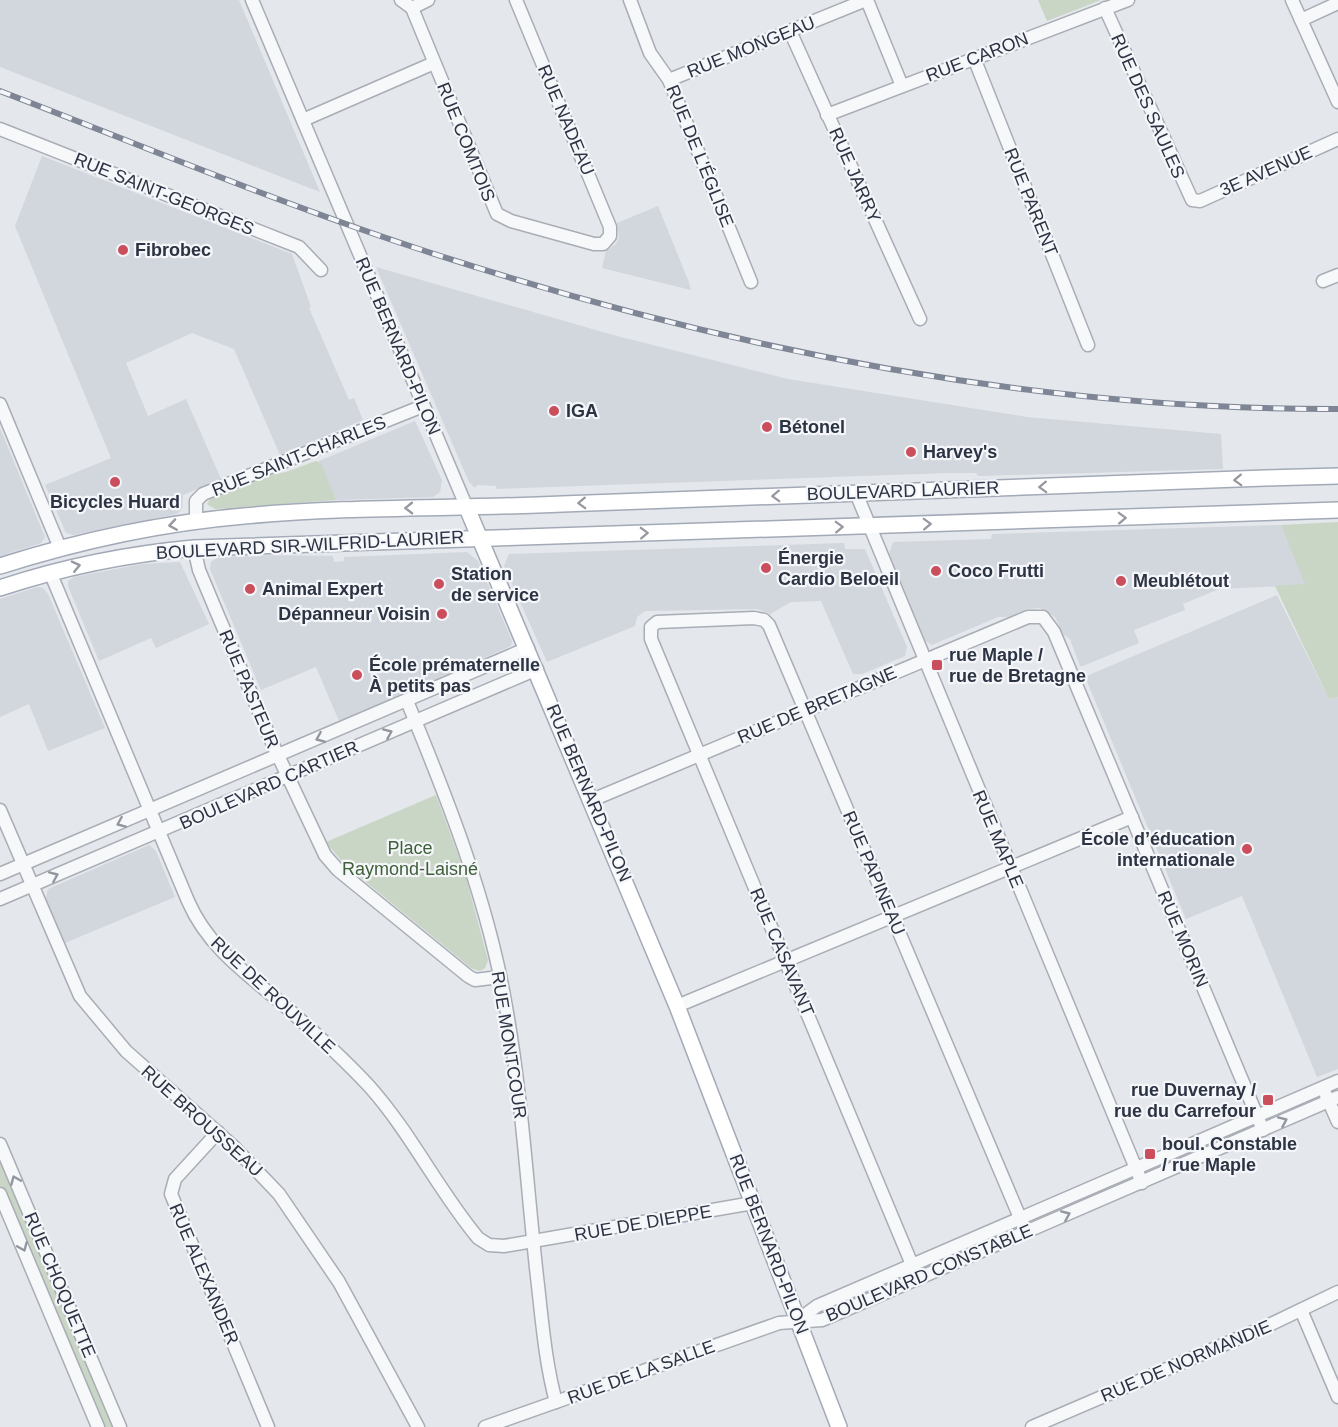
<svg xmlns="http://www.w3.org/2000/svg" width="1338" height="1427" viewBox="0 0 1338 1427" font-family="Helvetica,sans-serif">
  <rect width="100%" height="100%" fill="#e4e7eb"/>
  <g fill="#d2d6dd">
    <polygon points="0,0 239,0 320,192 0,67"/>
    <polygon points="42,156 292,254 311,307 309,308 349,400 354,398 363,420 280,455 234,349 192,333 126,363 148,416 186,399 221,479 183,495 182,509 177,514 74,535 66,533 45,485 111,458 15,226"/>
    <polygon points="658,206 688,280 691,290 602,268 606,251 616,244 619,237 617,223"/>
    <polygon points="376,267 613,335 788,379 1027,417 1221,434 1223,469 978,476 976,473 948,473 496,489 496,486 477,485 475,488 469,482"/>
    <polygon points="415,421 442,480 440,492 433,497 336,500 319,461"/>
    <polygon points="0,428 45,537 41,543 0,556"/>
    <polygon points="1281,525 1306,585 1219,589 1183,604 1185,610 1134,630 1139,643 1083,666 1080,666 1070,639 1063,634 1055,617 1040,608 1027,609 1009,617 998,617 932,645 929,643 924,640 889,554 893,542 991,539 992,534"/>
    <polygon points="844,543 845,549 865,549 907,647 905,656 862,674 853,674 821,601 791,602 770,614 757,609 645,611 637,617 635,626 547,662 504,566 509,554"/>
    <polygon points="467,552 478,561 512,641 511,646 339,721 316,667 261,690 210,569 211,562 217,558 252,555 333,556 334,562 344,561 344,557"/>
    <polygon points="180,562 209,624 156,648 151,638 99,661 68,586 68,581 74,577 142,564"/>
    <polygon points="37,587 43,588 48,594 105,728 48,751 29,704 0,717 0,599"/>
    <polygon points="1277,595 1329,699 1338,697 1338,1069 1317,1077 1242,896 1186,919 1086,679 1089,675"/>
    <polygon points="149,845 156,851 175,897 65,943 46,898 48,889"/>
  </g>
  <g fill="#c9d5c5">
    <polygon points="1038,0 1101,0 1047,21"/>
    <polygon points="316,461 321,463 336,500 215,509 207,504 210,499 265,476 286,472"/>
    <polygon points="1338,522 1338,697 1329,699 1275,586 1305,584 1281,525"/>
    <polygon points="436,795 465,874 488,960 485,968 480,971 471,968 344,864 326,842"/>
    <polygon points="0,1157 114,1427 102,1427 0,1185"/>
  </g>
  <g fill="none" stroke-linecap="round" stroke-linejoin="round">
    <defs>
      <g id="minor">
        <polyline points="252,0 467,508"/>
        <polyline points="401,0 412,8 497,214 511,221 594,244 603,244 610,236 610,227 516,0"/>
        <polyline points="630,0 650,53 669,80 751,282"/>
        <polyline points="867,0 902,86"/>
        <polyline points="1292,0 1338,102"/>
        <polyline points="412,8 428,0"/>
        <polyline points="1105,8 1192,200 1200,201 1338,139"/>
        <polyline points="1301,20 1338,3"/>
        <polyline points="790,31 920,319"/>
        <polyline points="974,58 1088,345"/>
        <polyline points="669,80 866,0"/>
        <polyline points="827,115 1128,0"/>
        <polyline points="303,120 434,63"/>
        <polyline points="0,129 299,247 321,270"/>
        <polyline points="1323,281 1338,275"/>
        <polyline points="0,404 60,548"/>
        <polyline points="856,493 1142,1183"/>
        <polyline points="196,521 196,501 203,494 423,406"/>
        <polyline points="194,548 199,570 217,613 274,747 325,855 338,870 468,976 475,980 500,977"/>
        <path d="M50,572L188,901C207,945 243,971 279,1001C310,1028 341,1056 369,1086C411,1133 438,1190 478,1238L489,1245L504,1246L753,1203"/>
        <path d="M407,701C448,800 488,901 506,1007C522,1096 527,1187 537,1277C542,1319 545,1362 556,1402"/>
        <polyline points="592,800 1028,617 1043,617 1054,632 1263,1130"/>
        <polyline points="0,810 80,996 126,1051 233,1146 279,1194 339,1282 418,1427"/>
        <polyline points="0,874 528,648"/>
        <polyline points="0,899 537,669"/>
        <polyline points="677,1006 1132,817"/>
        <polyline points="1326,1095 1338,1122"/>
        <polyline points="218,1132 175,1179 171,1194 268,1427"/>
        <polyline points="0,1144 120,1427"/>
        <polyline points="0,1194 98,1427"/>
        <polyline points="918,1279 651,639 651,627 657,622 754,618 764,620 769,625 1026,1232"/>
        <polyline points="1301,1310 1338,1397"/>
        <polyline points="798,1320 817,1306 1338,1081"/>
        <polyline points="485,1427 779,1323 822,1320 1338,1097"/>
        <polyline points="1032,1427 1267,1326 1338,1292"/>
      </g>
      <g id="major">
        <polyline points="467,508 677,1006 839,1427"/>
        <path d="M0,566C79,541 161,523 244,516C350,506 456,509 562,504C820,493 1079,483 1338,476"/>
        <path d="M0,588C63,567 128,554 194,548L1338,510"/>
      </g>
    </defs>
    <use href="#minor" stroke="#a9adb5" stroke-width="15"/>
    <use href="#major" stroke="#a3aab7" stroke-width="18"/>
    <use href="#minor" stroke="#f7f8fa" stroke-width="12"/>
    <use href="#major" stroke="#fff" stroke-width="15"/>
    <defs>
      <path id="rail" d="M0,91C138,144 276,202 416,248C713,346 1025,410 1338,409"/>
    </defs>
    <use href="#rail" stroke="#7e8595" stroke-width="6"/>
    <use href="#rail" stroke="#f4f6f9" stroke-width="4" stroke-dasharray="11" stroke-linecap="butt"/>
  </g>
  <defs><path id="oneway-chevron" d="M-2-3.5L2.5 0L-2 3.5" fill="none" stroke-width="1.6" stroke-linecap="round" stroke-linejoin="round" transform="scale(1.5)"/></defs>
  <g stroke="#9699a1">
    <use href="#oneway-chevron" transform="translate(1238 480) rotate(178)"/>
    <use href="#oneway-chevron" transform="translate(1043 487) rotate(178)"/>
    <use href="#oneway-chevron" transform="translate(776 496) rotate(178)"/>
    <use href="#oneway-chevron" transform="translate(582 503) rotate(178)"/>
    <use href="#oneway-chevron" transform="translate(409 508) rotate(179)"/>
    <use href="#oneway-chevron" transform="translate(1122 518) rotate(-2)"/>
    <use href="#oneway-chevron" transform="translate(927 524) rotate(-2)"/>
    <use href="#oneway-chevron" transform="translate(173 525) rotate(171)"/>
    <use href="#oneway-chevron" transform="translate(839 527) rotate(-2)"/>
    <use href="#oneway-chevron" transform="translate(644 533) rotate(-2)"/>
    <use href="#oneway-chevron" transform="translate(76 566) rotate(-13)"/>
  </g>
  <g stroke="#92969e">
    <use href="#oneway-chevron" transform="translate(388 733) rotate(-23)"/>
    <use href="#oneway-chevron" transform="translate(320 738) rotate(157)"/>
    <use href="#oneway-chevron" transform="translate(121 823) rotate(157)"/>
    <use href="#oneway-chevron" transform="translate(54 876) rotate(-23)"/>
    <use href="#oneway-chevron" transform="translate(1283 1121) rotate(-24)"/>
    <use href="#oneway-chevron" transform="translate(15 1180) rotate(-113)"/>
    <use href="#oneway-chevron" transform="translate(1066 1215) rotate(-23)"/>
    <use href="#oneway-chevron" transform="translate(23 1247) rotate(67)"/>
  </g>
  <g fill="#cb4e5c" stroke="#f4f6f9" stroke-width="2">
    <circle cx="123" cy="250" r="6"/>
    <circle cx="554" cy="411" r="6"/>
    <circle cx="767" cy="427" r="6"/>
    <circle cx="911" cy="452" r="6"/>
    <circle cx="115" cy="482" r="6"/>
    <circle cx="766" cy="568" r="6"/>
    <circle cx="936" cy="571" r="6"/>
    <circle cx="1121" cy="581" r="6"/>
    <circle cx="439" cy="584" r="6"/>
    <circle cx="250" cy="589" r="6"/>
    <circle cx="442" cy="614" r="6"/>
    <rect x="931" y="659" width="12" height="12" rx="3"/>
    <circle cx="357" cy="675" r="6"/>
    <circle cx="1247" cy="849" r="6"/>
    <rect x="1262" y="1094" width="12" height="12" rx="3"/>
    <rect x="1144" y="1148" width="12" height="12" rx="3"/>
  </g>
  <g text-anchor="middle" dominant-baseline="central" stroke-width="4.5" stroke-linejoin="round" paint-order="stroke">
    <g font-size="18" fill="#2c3343" stroke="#f4f6f9">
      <text transform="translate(751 47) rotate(-22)">RUE MONGEAU</text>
      <text transform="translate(977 57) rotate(-21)">RUE CARON</text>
      <text transform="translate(1148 106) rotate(66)">RUE DES SAULES</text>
      <text transform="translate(566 120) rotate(67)">RUE NADEAU</text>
      <text transform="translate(466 142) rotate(68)">RUE COMTOIS</text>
      <text transform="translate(700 156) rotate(68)">RUE DE L'ÉGLISE</text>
      <text transform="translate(1266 171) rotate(-24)">3E AVENUE</text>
      <text transform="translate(855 175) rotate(66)">RUE JARRY</text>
      <text transform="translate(164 194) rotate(22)">RUE SAINT-GEORGES</text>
      <text transform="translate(1031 202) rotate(68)">RUE PARENT</text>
      <text transform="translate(398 346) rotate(67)">RUE BERNARD-PILON</text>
      <text transform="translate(299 456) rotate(-22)">RUE SAINT-CHARLES</text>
      <text transform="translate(903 491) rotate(-2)">BOULEVARD LAURIER</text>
      <text transform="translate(310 545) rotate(-3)">BOULEVARD SIR-WILFRID-LAURIER</text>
      <text transform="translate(249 689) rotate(67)">RUE PASTEUR</text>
      <text transform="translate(817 705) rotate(-23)">RUE DE BRETAGNE</text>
      <text transform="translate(269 785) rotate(-24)">BOULEVARD CARTIER</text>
      <text transform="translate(589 793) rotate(67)">RUE BERNARD-PILON</text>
      <text transform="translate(998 839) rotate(67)">RUE MAPLE</text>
      <text transform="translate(874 873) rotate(67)">RUE PAPINEAU</text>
      <text transform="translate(1183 939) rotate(67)">RUE MORIN</text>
      <text transform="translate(782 952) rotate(67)">RUE CASAVANT</text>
      <text transform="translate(273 995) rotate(43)">RUE DE ROUVILLE</text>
      <text transform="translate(509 1045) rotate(81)">RUE MONTCOUR</text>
      <text transform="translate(202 1121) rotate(42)">RUE BROUSSEAU</text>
      <text transform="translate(643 1223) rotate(-10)">RUE DE DIEPPE</text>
      <text transform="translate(769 1244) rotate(69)">RUE BERNARD-PILON</text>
      <text transform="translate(929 1273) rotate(-23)">BOULEVARD CONSTABLE</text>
      <text transform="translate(204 1274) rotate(67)">RUE ALEXANDER</text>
      <text transform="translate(60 1285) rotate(67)">RUE CHOQUETTE</text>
      <text transform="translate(1186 1361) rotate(-23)">RUE DE NORMANDIE</text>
      <text transform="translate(641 1372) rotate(-20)">RUE DE LA SALLE</text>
    </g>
    <g font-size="18" font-weight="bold" fill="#2c3343" stroke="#f4f6f9" text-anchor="start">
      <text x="135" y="250">Fibrobec</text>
      <text x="566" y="411">IGA</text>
      <text x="779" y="427">Bétonel</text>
      <text x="923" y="452">Harvey's</text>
      <text x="115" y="502" text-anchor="middle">Bicycles Huard</text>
      <text x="778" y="558">Énergie<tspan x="778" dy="21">Cardio Beloeil</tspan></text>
      <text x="948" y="571">Coco Frutti</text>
      <text x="451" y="574">Station<tspan x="451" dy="21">de service</tspan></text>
      <text x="1133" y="581">Meublétout</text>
      <text x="262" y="589">Animal Expert</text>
      <text x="430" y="614" text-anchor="end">Dépanneur Voisin</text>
      <text x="949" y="655">rue Maple /<tspan x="949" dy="21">rue de Bretagne</tspan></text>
      <text x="369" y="665">École prématernelle<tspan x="369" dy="21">À petits pas</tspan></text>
      <text x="1235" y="839" text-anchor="end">École d’éducation<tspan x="1235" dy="21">internationale</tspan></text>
      <text x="1256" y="1090" text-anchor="end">rue Duvernay /<tspan x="1256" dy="21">rue du Carrefour</tspan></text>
      <text x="1162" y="1144">boul. Constable<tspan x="1162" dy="21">/ rue Maple</tspan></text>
    </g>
    <g font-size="18" fill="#3f5f39" stroke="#f4f6f9">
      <text x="410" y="848">Place<tspan x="410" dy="21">Raymond-Laisné</tspan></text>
    </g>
  </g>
</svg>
